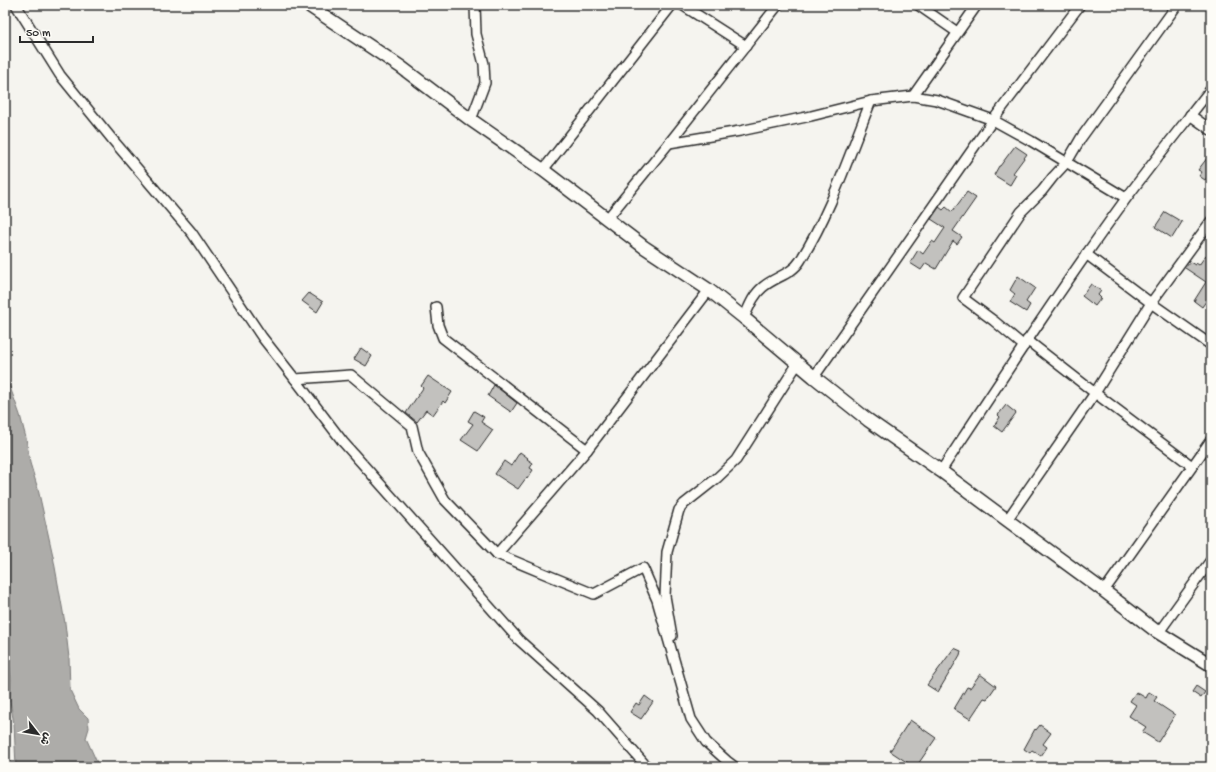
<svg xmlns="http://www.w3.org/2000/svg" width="1216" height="772" viewBox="0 0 1216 772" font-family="'Gochi Hand','Playpen Sans Arabic',sans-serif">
  <rect width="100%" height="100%" fill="#f5f4ef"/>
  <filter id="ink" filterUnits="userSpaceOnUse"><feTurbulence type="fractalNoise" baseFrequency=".025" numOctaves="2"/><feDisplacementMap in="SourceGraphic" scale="8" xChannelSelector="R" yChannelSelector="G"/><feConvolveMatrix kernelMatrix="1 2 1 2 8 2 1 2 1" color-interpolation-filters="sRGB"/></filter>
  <g filter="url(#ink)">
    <polygon fill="#adaca9" stroke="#797877" points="5,373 20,415 26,438 30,463 38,489 53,556 65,623 69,658 70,690 79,709 88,718 89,728 86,738 99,767 16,767 14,724 10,701 11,679 9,662 5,647"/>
    <g fill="#c2c1be" stroke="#2b2b2b">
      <polygon points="1015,146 1027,154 1013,173 1016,175 1010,185 994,175 999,166 1000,166"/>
      <polygon points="1211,153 1211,172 1205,180 1199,176 1202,172 1198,170"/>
      <polygon points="967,192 976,198 953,231 962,237 957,244 953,241 936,269 926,263 921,270 910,263 918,250 923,254 932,241 935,243 945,228 931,219 939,207 943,210 946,207 952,212"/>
      <polygon points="1165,212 1182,222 1172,238 1155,227"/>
      <polygon points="1206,255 1211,259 1211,294 1202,307 1194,301 1206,282 1185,268 1190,262 1195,265 1196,263 1199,265"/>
      <polygon points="1018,276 1035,288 1026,302 1030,305 1026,312 1010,302 1015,294 1010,290"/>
      <polygon points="1091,284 1101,291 1098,295 1101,298 1095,306 1082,296"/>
      <polygon points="309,293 323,302 317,312 302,301"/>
      <polygon points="361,348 372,356 366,366 354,359"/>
      <polygon points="428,376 452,392 445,403 443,401 433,415 426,410 417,422 406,413 423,388 421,386"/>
      <polygon points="494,385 517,403 511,412 488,396"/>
      <polygon points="1006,405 1016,413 1002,432 994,426 1000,417 998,415"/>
      <polygon points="474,411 484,417 481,422 493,430 478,451 461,440 473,424 468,421"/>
      <polygon points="520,452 528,458 527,459 533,463 530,468 533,470 527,479 526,478 518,489 495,474 504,461 511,466"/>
      <polygon points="954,648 961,651 960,655 938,692 927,685"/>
      <polygon points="980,674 996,686 987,699 984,698 970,719 954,709 967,687 970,688"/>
      <polygon points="1196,686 1205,692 1201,698 1192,692"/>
      <polygon points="1136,692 1146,698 1149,692 1157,697 1154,701 1175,715 1158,742 1142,732 1146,727 1129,716 1136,705 1130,701"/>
      <polygon points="645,696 653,702 641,719 630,712 636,703 639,705"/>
      <polygon points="910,720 936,738 916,767 914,767 890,751"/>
      <polygon points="1040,725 1051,733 1043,744 1047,747 1041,756 1032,750 1030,753 1024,749 1035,729 1036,730"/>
    </g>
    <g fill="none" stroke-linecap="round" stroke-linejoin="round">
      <defs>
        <g id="minor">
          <polyline points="16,5 60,75 112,139 192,233 262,337 295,379 343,442 519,640 598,711 647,767"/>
          <polyline points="682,5 746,46"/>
          <polyline points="918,5 957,32"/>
          <polyline points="913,96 977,5"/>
          <polyline points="1190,115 1211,130"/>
          <polyline points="471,120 485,83 484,64 476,34 475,5"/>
          <polyline points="669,143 740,131 811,116 871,101 913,96 937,100 993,120 1031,141 1126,198"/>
          <polyline points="543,170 672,5"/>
          <polyline points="607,219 669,143 778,5"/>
          <polyline points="1086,254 1151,303 1211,345"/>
          <polyline points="436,307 438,325 443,338 587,450"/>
          <path d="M744,318C749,307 753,295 763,287C775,277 792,274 800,261C831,212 849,155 871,101"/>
          <polyline points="1027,340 1095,393 1192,466"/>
          <polyline points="1024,346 994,321 963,298 1021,212 1042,191 1053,177 1067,162 1081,138 1177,5"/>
          <polyline points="814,377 993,120 1080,5"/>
          <polyline points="295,379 351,375 412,426 418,452 445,500 497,554 550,576 594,594 643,568 657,600 691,719 706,742 727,761 735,767"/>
          <path d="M941,471C1001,380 1061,288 1125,200C1153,162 1182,126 1211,89"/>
          <polyline points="1007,520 1095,393 1151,303 1211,221"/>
          <polyline points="497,554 587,450 709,290"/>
          <polyline points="1104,591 1211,440"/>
          <polyline points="1159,632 1211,560"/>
          <polyline points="672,636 665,596 667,552 679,510 684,504 717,478 736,460 798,363"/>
        </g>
        <polyline id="tertiary" points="308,5 401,67 471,120 543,170 644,247 709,290 744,318 814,377 868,420 941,471 1007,520 1104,591 1156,631 1211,665"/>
      </defs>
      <use href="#minor" stroke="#2b2b2b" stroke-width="12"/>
      <use href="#tertiary" stroke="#2b2b2b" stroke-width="15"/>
      <use href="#minor" stroke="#fdfcf7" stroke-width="9"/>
      <use href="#tertiary" stroke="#fdfcf7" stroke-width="12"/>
    </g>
  </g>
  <rect width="1216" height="772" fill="none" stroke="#fdfcf7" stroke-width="20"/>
  <rect x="10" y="10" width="1196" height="752" fill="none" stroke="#2b2b2b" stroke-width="1.5" filter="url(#ink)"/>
  <g transform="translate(38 734) rotate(121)" stroke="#fdfcf7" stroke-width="3" paint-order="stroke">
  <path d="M0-3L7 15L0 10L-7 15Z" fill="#2b2b2b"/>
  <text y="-6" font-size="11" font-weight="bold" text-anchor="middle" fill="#2b2b2b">ش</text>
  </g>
  <path d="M20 36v6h73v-6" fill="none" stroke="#2b2b2b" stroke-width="2"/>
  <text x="26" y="36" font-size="12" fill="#2b2b2b" stroke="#fdfcf7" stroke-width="3" paint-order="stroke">50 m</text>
</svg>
